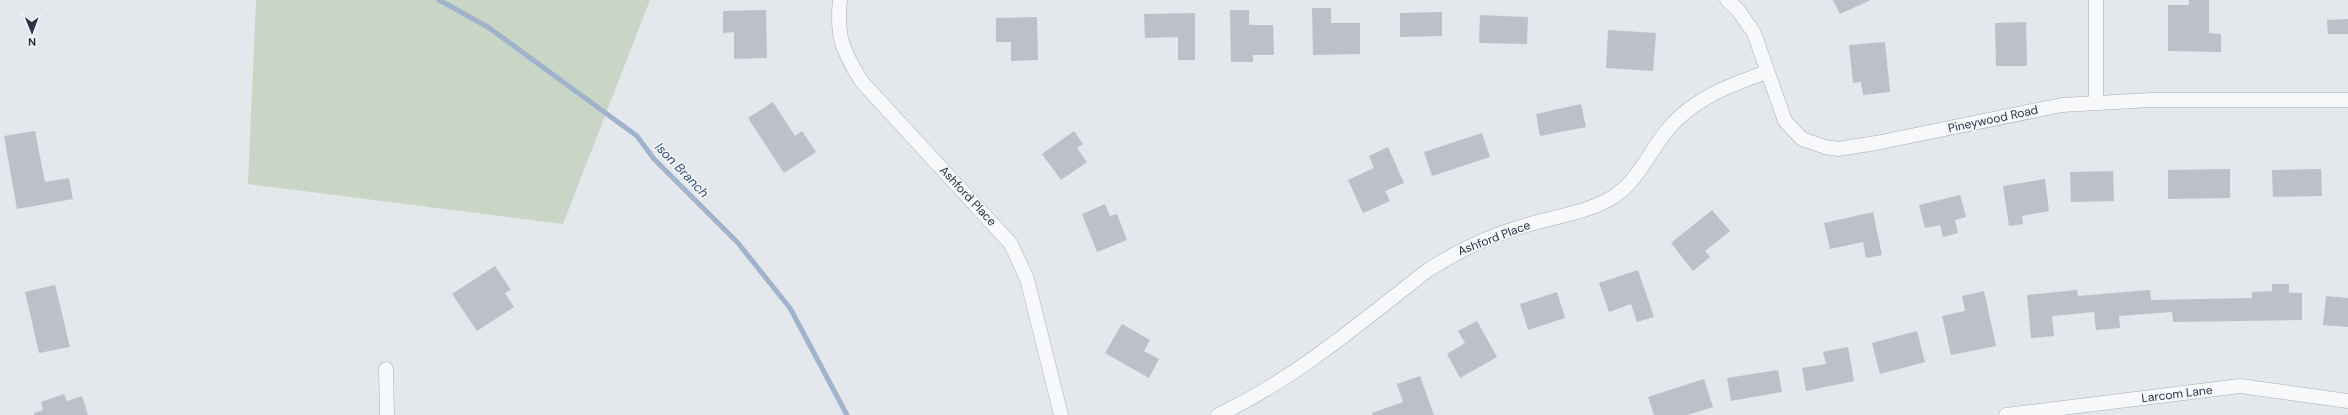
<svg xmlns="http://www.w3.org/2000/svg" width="2348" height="415" viewBox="0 0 2348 415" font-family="'DM Sans',sans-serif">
  <rect width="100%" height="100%" fill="#e4e7ec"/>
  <polygon fill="#c9d6c5" points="256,0 650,0 563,224 248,184"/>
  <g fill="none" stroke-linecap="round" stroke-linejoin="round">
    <polyline stroke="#9fb4cc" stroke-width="5" points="439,0 488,27 637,136 654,159 738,243 790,308 847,415"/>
  </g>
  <g fill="#bbc0ca">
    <polygon points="1833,0 1871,0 1840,14"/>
    <polygon points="2189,0 2209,0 2209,33 2221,34 2221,52 2168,51 2168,5 2189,5"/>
    <polygon points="1312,8 1331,8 1331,23 1360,23 1360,54 1313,55"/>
    <polygon points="766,10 767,58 734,59 734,32 723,33 723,11"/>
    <polygon points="1230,10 1249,10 1249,25 1273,25 1274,55 1253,55 1253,62 1231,62"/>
    <polygon points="1442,12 1442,36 1400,37 1400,13"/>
    <polygon points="1195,13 1195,60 1178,60 1178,37 1145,38 1144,14"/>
    <polygon points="1480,15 1528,17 1527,44 1479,43"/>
    <polygon points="1037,17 1038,60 1011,61 1011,42 996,42 996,18"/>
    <polygon points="2348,19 2348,34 2328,34 2327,20"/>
    <polygon points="2026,22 2027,66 1996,66 1995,23"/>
    <polygon points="1608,30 1656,33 1653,71 1606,68"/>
    <polygon points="1885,42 1890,92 1863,95 1861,82 1853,83 1849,45"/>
    <polygon points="773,102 795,136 802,131 816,152 784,173 748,118"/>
    <polygon points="1581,104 1586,127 1540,136 1536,114"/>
    <polygon points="35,131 45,182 69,178 73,199 17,209 4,136"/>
    <polygon points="1074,131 1083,144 1077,148 1087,162 1061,180 1042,154"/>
    <polygon points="1482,133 1490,157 1432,176 1424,152"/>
    <polygon points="1388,147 1404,183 1385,191 1390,201 1363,213 1348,180 1374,168 1369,156"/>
    <polygon points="2230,169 2230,198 2168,199 2168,170"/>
    <polygon points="2321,169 2322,196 2273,197 2272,170"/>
    <polygon points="2113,171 2114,201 2071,202 2070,172"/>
    <polygon points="2045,179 2049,211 2022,216 2023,224 2009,226 2003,186"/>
    <polygon points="1960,195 1966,217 1955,220 1958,233 1943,237 1940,225 1925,228 1919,205"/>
    <polygon points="1105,204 1110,216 1117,214 1127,240 1097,252 1082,214"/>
    <polygon points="1712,210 1730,231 1705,251 1710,257 1693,271 1671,243"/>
    <polygon points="1873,212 1882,255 1866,258 1863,242 1830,249 1824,223"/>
    <polygon points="495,266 511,290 505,293 514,307 477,331 452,294"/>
    <polygon points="1638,270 1654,317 1637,322 1631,304 1609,312 1599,283"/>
    <polygon points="2272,284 2289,284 2289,293 2302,293 2302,320 2173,322 2172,312 2119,316 2120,328 2096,330 2094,312 2052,316 2054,336 2031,338 2027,295 2077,290 2078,296 2150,290 2151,300 2252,298 2252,292 2272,291"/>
    <polygon points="55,285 70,347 39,353 25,292"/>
    <polygon points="1984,291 1996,346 1951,355 1942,316 1965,311 1962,296"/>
    <polygon points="1557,292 1565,318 1528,330 1520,304"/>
    <polygon points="2326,296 2348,298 2348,327 2323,325"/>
    <polygon points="1477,321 1497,357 1460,378 1447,354 1465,343 1458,331"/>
    <polygon points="1122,324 1150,340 1144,351 1159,359 1149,378 1105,353"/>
    <polygon points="1917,331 1925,362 1880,374 1872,343"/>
    <polygon points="1848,347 1854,381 1806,391 1802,368 1826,364 1823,352"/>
    <polygon points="1778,370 1782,392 1731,401 1727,378"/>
    <polygon points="1420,376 1434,415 1373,415 1372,413 1403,402 1397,384"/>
    <polygon points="1704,379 1713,407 1687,415 1654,415 1648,397"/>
    <polygon points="64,394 67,401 82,396 88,415 34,415 34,413 43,410 41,402"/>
  </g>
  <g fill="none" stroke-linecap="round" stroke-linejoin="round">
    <defs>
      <g id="minor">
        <path d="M840,0C836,36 843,52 862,82L1011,244L1027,279L1061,415"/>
        <polyline points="1727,0 1738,10 1754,33 1785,121 1802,139 1825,147 1838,149 1876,143 2062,105 2151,100 2348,100"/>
        <polyline points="2096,0 2096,103"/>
        <polyline points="386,369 387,415"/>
        <path d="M1218,415C1295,379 1361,322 1428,270C1459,250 1491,235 1527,225C1556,216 1587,213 1613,197C1639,180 1649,152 1668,129C1694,98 1730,85 1767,72"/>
        <polyline points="2006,415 2240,386 2348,401"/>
      </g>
    </defs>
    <use href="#minor" stroke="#a9aeb7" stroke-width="15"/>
    <use href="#minor" stroke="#f7f8fa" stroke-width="14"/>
  </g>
  <g text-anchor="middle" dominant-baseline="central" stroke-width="3.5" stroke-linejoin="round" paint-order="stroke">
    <g font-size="12" fill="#2b3445" stroke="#f4f6f9">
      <text transform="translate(1993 119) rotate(-12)">Pineywood Road</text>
      <text transform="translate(968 196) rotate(47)">Ashford Place</text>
      <text transform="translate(1494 238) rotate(-21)">Ashford Place</text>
      <text transform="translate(2177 394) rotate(-7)">Larcom Lane</text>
    </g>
    <g font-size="13" font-style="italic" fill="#34527a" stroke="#f4f6f9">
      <text transform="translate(682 170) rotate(46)">Ison Branch</text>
    </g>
  </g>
  <g transform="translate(32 32) rotate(179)" stroke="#f4f6f9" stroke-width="3" paint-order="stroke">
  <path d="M0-3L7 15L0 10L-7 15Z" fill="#2b3445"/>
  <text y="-6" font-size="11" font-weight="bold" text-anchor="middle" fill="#2b3445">N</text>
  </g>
</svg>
